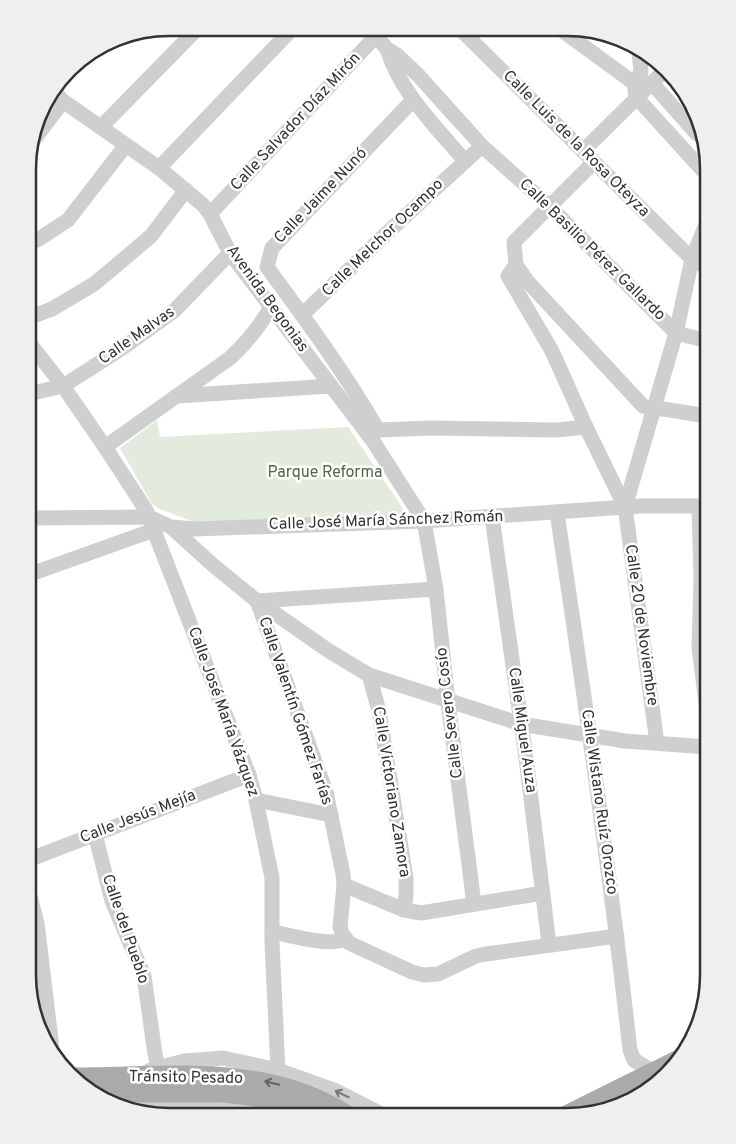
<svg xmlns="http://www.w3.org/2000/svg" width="736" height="1144" viewBox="0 0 736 1144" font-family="Overpass,sans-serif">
  <rect width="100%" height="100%" fill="#fff"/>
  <polygon fill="#e3ebdf" points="157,420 160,437 348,427 408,516 195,522 162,510 152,504 120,448"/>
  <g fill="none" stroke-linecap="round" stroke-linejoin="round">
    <g stroke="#cfcfcf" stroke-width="15">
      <polyline points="369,28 387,49 397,55 418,75 482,146 549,206 676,333 708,341"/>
      <polyline points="459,28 692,259 708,268"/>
      <polyline points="560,29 634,83 636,97 708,176"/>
      <path d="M387,49C400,92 436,127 465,161"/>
      <polyline points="634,83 641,72 639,51"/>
      <polyline points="643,83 652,83 696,133 702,137"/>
      <polyline points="54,91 63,101 159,168 203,205 210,214 230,253 373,441 424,521 436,589 448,702 474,904"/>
      <polyline points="101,127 198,28"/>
      <polyline points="30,145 63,101"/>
      <polyline points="583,151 664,71"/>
      <polyline points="159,168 293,28"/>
      <polyline points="210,214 375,37 380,29"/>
      <polyline points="29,243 39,239 68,220 126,145"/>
      <polyline points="516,265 528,282 643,406 653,409 663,409 708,416"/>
      <polyline points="516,265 508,276 552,351 586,427"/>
      <polyline points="516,265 514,242 594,162"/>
      <polyline points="302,315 388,232 482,146"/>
      <polyline points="28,318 52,309 94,284 118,264 151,236 186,190"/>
      <polyline points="28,341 63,386 105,447 146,510 249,775 256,800 272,878 272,943 278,1070"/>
      <polyline points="28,394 63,386 124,347 174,311 230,253"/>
      <polyline points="177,396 331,386"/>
      <polyline points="378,430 431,428 557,430 586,427 625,507 657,743"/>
      <path d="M378,430C345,373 306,320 267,267L272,248L413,100"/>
      <path d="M105,447L230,358C246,343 260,326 271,307"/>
      <polyline points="699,506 701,579 699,648 708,718"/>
      <polyline points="625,507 676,333 692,259 708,219"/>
      <path d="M557,513C584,692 610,870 630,1050L634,1060L660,1076"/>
      <polyline points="492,517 526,758 549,944"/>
      <polyline points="28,518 149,517 171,527 195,529 424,521 641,506 708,506"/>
      <polyline points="171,527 214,566 257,601 329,651 369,675 521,724 625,741 708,747"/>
      <polyline points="28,575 154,530"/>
      <polyline points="436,589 257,601 326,792 343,874 344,885 340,927 342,933 349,943 412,972 424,975 438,974 476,956 486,954 617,936"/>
      <polyline points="369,675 379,711 406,878 406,895 404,910"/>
      <polyline points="256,800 331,815"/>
      <polyline points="95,834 112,901 144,976 155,1054 158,1067"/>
      <polyline points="28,860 249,775"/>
      <polyline points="344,885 404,910 421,913 543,893"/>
      <polyline points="28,888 37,923 52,1048"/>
      <path d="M272,932C291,935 328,947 345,939"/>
      <polyline points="145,1073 151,1070 184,1061 223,1058 278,1070 334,1090 385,1116"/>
      <polyline points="139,1095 155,1102 231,1108 263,1116"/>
    </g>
    <g stroke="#aaa" stroke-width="19">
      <path d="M75,1077C169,1077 266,1062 349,1116"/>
      <path d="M96,1093H224C255,1096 286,1102 315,1116"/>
      <polyline points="564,1116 681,1058"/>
    </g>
  </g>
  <defs><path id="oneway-shaft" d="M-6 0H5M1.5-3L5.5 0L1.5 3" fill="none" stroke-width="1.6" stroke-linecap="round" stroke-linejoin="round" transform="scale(1.25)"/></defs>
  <use stroke="#626262" href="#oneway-shaft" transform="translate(272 1083) rotate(-166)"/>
  <use stroke="#797979" href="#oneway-shaft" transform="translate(342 1094) rotate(-154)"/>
  <g text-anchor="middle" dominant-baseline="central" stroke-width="5" stroke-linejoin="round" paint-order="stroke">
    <g font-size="16" fill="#323232" stroke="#fff">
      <text transform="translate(296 122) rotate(-47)">Calle Salvador Díaz Mirón</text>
      <text transform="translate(576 144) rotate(45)">Calle Luis de la Rosa Oteyza</text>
      <text transform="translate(321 196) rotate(-46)">Calle Jaime Nunó</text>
      <text transform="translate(383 238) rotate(-44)">Calle Melchor Ocampo</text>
      <text transform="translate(592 250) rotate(44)">Calle Basilio Pérez Gallardo</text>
      <text transform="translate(267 299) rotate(54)">Avenida Begonias</text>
      <text transform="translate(137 336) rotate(-35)">Calle Malvas</text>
      <text transform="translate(386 521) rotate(-2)">Calle José María Sánchez Román</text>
      <text transform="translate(641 625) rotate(82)">Calle 20 de Noviembre</text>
      <text transform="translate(295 711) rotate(71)">Calle Valentín Gómez Farías</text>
      <text transform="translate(223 712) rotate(70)">Calle José María Vázquez</text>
      <text transform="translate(450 713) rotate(-97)">Calle Severo Cosío</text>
      <text transform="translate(522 730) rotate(82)">Calle Miguel Auza</text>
      <text transform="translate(391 792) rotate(81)">Calle Victoriano Zamora</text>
      <text transform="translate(599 802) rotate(82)">Calle Wistano Ruíz Orozco</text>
      <text transform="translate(138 817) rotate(-21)">Calle Jesús Mejía</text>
      <text transform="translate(125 929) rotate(71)">Calle del Pueblo</text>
      <text transform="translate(186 1078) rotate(1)">Tránsito Pesado</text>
    </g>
    <g font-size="16" fill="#4f6c42" stroke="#fff">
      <text x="325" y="473">Parque Reforma</text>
    </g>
  </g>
  <path d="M0 0H736V1144H0ZM169 36H567A133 133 0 0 1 700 169V975A133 133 0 0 1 567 1108H169A133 133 0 0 1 36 975V169A133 133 0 0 1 169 36Z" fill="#efefef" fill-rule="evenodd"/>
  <path fill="none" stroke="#323232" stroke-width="2.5" d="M169 36H567A133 133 0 0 1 700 169V975A133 133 0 0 1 567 1108H169A133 133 0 0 1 36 975V169A133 133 0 0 1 169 36Z"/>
</svg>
